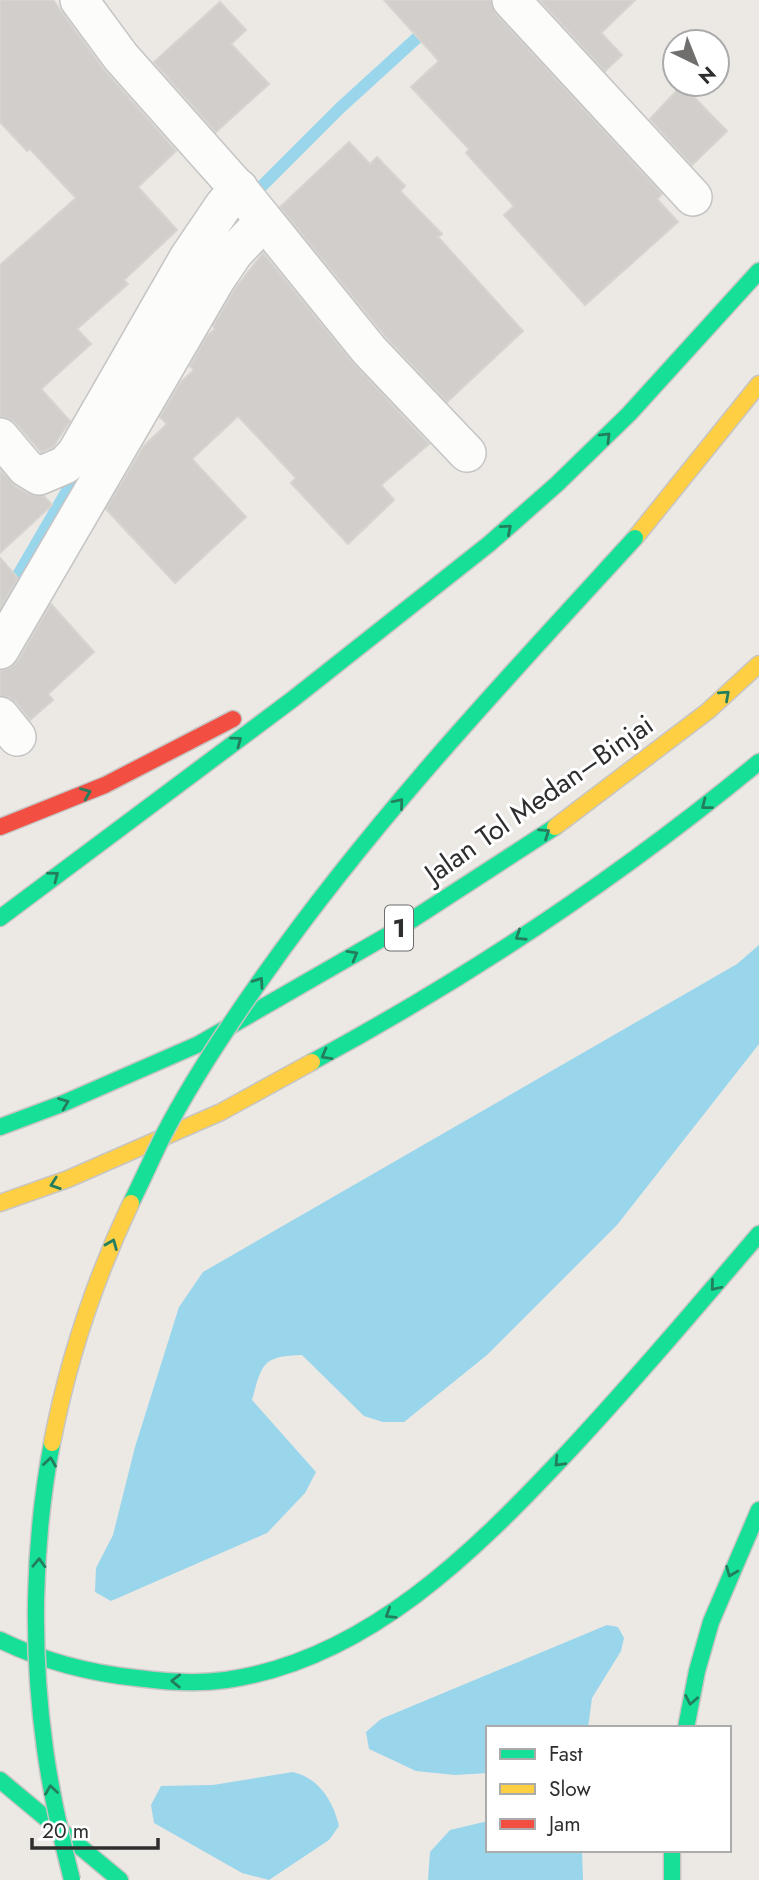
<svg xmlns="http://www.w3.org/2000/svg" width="759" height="1880" viewBox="0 0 759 1880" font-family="Jost,sans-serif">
  <rect width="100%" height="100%" fill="#ece8e4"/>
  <g fill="#99d6ec">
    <path d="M759,945V1044L617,1225L487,1355L404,1422H383L364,1416L302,1355C262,1356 262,1364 252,1400L316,1472L305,1493L267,1533L111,1601L95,1592L96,1568L113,1535L135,1447L179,1307L203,1272L737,964Z"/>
    <polygon points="607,1625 618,1627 624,1638 621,1651 592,1698 588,1728 488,1728 488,1773 455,1775 416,1771 369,1749 366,1732 381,1719"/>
    <path d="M293,1772C319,1778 333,1801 339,1826L329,1840L269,1880L242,1873L154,1823L151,1805L161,1786L213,1785Z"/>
    <polygon points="488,1821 488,1850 582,1850 583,1880 428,1880 430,1852 450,1830"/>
  </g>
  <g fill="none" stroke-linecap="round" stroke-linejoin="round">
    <g stroke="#99d6ec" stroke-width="12">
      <polyline points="251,197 340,108 430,26"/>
      <polyline points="0,606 79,470"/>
    </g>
  </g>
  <g fill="#d1cecb" stroke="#d7d4d0" stroke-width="2">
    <polygon points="0,0 53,0 105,71 176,151 138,187 177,230 124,280 128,284 77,329 91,344 41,389 70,421 53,447 41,452 16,423 8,418 0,417 0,265 76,198 30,149 27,151 0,122"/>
    <polygon points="384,0 491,0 496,14 662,194 657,199 678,222 585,305 504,215 514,206 466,153 469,149 411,87 439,61"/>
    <polygon points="540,0 635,0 601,33 622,55 605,71"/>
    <polygon points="220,2 246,30 231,44 269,84 216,132 154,62"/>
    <polygon points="682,85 727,131 692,165 650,119"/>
    <polygon points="349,142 370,164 377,157 405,186 400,191 442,234 438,237 523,331 447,402 385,336 280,207"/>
    <polygon points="263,253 354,364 429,444 381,485 394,500 348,544 291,483 296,478 238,416 192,459 246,517 175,583 106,509 144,446 167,424 160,417 181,382 194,370 190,366 207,336 215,329 213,326 235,289"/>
    <polygon points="0,470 15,486 29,494 44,496 52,505 0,553"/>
    <polygon points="0,558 18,578 0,608"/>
    <polygon points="51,604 94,652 48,694 53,700 30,720 16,702 8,697 0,696 0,671 10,668 18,661"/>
  </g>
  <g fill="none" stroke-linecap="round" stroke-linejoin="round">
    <defs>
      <g id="street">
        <polyline points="79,0 121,57 242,193 369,350 467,453"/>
        <polyline points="511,0 693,197"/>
        <polyline points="0,437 26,468 39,476 65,465 76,453 188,258 224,205 239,188"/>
        <polyline points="0,650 217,278 234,253 264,221"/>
        <polyline points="0,716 17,737"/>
      </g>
      <g id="fast">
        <polyline points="0,918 293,699 489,544 557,484 629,414 759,271"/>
        <path d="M312,1062C469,977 621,876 759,762"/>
        <polyline points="0,1127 64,1103 199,1044 390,934 555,827"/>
        <path d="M0,1640C43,1661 89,1673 137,1678C166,1682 197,1684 226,1680C367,1660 475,1551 567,1453C633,1382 696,1308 759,1234"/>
        <polyline points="686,1728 697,1671 711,1622 759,1510"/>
        <polyline points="0,1780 120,1880"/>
        <polyline points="672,1850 672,1880"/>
      </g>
      <g id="slow">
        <polyline points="635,538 759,384"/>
        <polyline points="555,827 708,711 759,664"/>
        <polyline points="0,1203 68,1179 221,1112 312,1062"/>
      </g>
      <polyline id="jam" points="0,827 105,785 233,719"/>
    </defs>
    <use href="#street" stroke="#c5c4c5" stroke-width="40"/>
    <use href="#fast" stroke="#c6c5c4" stroke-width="19"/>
    <use href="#slow" stroke="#c6c5c4" stroke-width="19"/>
    <use href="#jam" stroke="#c6c5c4" stroke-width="19"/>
    <use href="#street" stroke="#fcfcfb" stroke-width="37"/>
    <use href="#fast" stroke="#16e098" stroke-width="16"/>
    <use href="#slow" stroke="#ffcf43" stroke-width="16"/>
    <use href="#jam" stroke="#f24e42" stroke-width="16"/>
    <defs>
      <g id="fast-bridge">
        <path d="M131,1203C142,1181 152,1158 163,1136C192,1080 228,1026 265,974C375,818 506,679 635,538"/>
        <path d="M52,1443C33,1542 31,1649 45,1749C51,1793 61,1837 72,1880"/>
      </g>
      <path id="slow-bridge" d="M52,1443C68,1360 95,1279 131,1203"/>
    </defs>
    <use href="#fast-bridge" stroke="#c6c5c4" stroke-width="19" stroke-linecap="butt"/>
    <use href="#slow-bridge" stroke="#c6c5c4" stroke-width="19" stroke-linecap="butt"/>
    <use href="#fast-bridge" stroke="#16e098" stroke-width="16"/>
    <use href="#slow-bridge" stroke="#ffcf43" stroke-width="16"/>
  </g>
  <defs><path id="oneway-chevron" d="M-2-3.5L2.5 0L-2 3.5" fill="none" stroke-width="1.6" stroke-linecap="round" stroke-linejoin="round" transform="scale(1.75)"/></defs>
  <g stroke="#237e5e">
    <use href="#oneway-chevron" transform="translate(606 437) rotate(-45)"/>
    <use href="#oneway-chevron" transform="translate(507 529) rotate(-41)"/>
    <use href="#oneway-chevron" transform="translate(725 695) rotate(-42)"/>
    <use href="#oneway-chevron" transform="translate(237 741) rotate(-37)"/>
    <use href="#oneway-chevron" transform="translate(86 793) rotate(-23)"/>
    <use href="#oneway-chevron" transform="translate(399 803) rotate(-50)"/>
    <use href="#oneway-chevron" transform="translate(706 805) rotate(142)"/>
    <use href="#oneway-chevron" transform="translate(545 833) rotate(-34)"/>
    <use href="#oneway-chevron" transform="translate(54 876) rotate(-37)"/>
    <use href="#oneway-chevron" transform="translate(520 936) rotate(147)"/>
    <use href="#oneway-chevron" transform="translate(353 955) rotate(-30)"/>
    <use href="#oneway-chevron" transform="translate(259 982) rotate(-55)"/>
    <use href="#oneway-chevron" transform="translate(326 1055) rotate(151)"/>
    <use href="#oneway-chevron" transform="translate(64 1103) rotate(-22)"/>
    <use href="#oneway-chevron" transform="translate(55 1184) rotate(161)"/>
    <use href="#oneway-chevron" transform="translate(112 1244) rotate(-68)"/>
    <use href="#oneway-chevron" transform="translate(715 1286) rotate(130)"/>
    <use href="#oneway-chevron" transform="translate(50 1462) rotate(-82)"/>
    <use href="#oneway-chevron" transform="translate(559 1462) rotate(133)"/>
    <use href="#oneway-chevron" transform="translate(39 1563) rotate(-88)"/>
    <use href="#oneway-chevron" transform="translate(731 1572) rotate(112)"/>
    <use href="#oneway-chevron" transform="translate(390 1614) rotate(148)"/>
    <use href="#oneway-chevron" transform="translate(176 1681) rotate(-179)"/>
    <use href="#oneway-chevron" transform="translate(691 1700) rotate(101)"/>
    <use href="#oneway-chevron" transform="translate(51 1790) rotate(-98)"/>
  </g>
  <g text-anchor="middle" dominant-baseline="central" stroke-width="6" stroke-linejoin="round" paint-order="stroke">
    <rect fill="#fff" stroke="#6d6d6d" stroke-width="2" x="385" y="905.5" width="28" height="45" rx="5"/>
    <g font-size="26" font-weight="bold" fill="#2e2e2e">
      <text x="399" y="928">1</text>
    </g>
    <g font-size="28" fill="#2e2e2e" stroke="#fff">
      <text transform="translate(539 799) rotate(-35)">Jalan Tol Medan–Binjai</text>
    </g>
  </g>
  <rect x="486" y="1726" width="245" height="126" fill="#ffffff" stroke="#ababab" stroke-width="2"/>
  <rect x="500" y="1749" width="35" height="10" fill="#16e098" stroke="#ababab" stroke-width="2"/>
  <text x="549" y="1761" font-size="21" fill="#2e2e2e">Fast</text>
  <rect x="500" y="1784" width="35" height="10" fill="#ffcf43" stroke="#ababab" stroke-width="2"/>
  <text x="549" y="1796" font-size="21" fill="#2e2e2e">Slow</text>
  <rect x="500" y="1819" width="35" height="10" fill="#f24e42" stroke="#ababab" stroke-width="2"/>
  <text x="549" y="1831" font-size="21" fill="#2e2e2e">Jam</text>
  <g transform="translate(696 63) rotate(137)"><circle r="33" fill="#ffffff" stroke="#ababab" stroke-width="2"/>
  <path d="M0-5L12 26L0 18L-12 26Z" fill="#706f6e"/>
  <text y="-10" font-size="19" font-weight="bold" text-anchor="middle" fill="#2e2e2e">N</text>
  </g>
  <path d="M32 1838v10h126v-10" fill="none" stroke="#2e2e2e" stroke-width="3.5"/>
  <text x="42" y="1838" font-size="21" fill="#2e2e2e" stroke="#ffffff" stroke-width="5" paint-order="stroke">20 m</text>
</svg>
